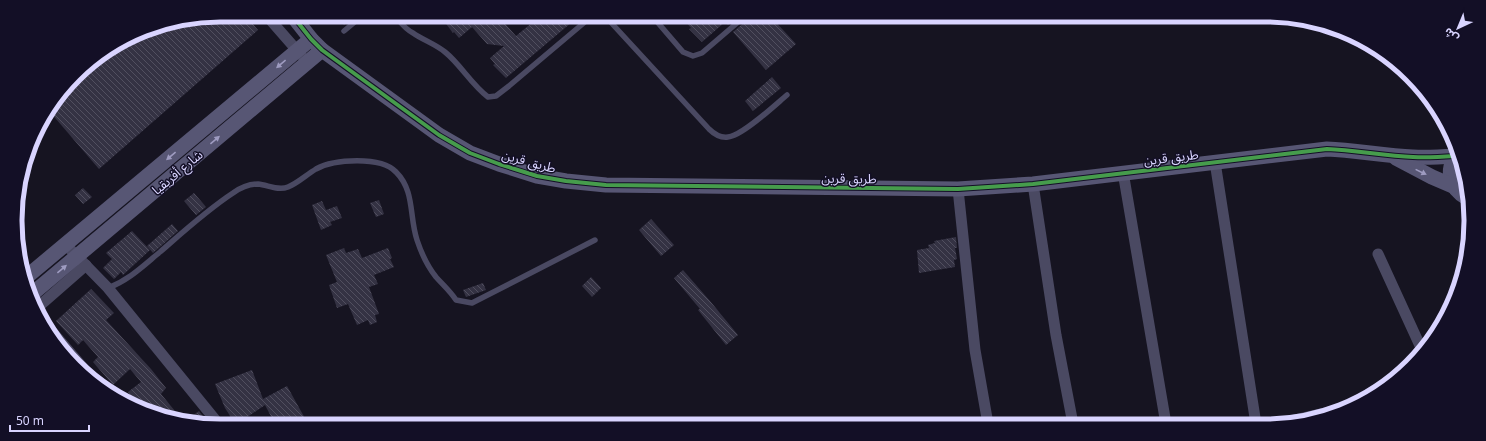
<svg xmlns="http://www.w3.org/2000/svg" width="1486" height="441" viewBox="0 0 1486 441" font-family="'Noto Sans','Noto Sans Arabic',sans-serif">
  <defs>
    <pattern id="building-back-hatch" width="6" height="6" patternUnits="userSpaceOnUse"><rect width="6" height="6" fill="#343243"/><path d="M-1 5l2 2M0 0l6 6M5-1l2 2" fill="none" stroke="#514f5f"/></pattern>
  </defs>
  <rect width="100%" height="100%" fill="#161421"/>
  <g fill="url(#building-back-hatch)">
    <polygon points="220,15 245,15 258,30 99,169 50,112 85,66 142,31"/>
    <polygon points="351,16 350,20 344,25 338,18"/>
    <polygon points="440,16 498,16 516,36 540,16 567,16 572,22 506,78 493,65 495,64 490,58 504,46 487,44 472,27 459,38 454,32 453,33"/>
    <polygon points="693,17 738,17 728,25 725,22 702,42 689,29 691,28 686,22"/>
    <polygon points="748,17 771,17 796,44 766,70 733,32 747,20"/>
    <polygon points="772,77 781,88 753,111 745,101"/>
    <polygon points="83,188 92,197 83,204 75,195"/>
    <polygon points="194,193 206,207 196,215 184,201"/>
    <polygon points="379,200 384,214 376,217 370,203"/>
    <polygon points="322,201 326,210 337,206 342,218 330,222 332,225 321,230 312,205"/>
    <polygon points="651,219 674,245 661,256 639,230"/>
    <polygon points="172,224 178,231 153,253 147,246"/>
    <polygon points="132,231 150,250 123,275 121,272 114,279 103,268 112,259 106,253"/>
    <polygon points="956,237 957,248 955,248 957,259 954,260 955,267 919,273 917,250 929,248 928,245 935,243 934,241"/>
    <polygon points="344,248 346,253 358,249 362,258 388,248 392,258 390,259 394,267 374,275 378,284 369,287 379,314 375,315 377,322 370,325 368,320 357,325 348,304 337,308 329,285 337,282 326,255"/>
    <polygon points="683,270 710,301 738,335 726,345 698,310 700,309 674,278"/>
    <polygon points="591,277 601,288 592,297 582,286"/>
    <polygon points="483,283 486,290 466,297 463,290"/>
    <polygon points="91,289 114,313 106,320 151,369 166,388 161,394 184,422 131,403 135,400 128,392 141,382 130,369 113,385 93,362 98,357 83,340 78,345 56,321"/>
    <polygon points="252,370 263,399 287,386 307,422 274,422 265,405 240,422 234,422 225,408 215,384"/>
    <polygon points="199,411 207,422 184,422"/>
  </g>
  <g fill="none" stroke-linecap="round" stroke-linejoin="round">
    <g stroke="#4a4962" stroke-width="5.5">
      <path d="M395,16C400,22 405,29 413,33C423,40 435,44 445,52C461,65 471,84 488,97L496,96L509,86L592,16"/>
      <path d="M605,16L709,129C714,134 720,138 728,137C742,136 775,105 787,95"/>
      <polyline points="333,17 335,15"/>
      <polyline points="653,17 683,52 693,56 702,53 744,17"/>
      <polyline points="344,31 362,16"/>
      <path d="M108,288C129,280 143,266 160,252C183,232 207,210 233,193C240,188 249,184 258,184C268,185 278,191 288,187C298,183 306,175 316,169C334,159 381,156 396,172C415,191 409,216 417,240C421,252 428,267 436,277C443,285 450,291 456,300L472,303L595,240"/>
    </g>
    <g stroke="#4a4962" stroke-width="11">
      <polyline points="266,15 301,55"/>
      <polyline points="1215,162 1256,424"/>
      <polyline points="1123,172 1166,424"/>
      <polyline points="1033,184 1056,335 1073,424"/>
      <polyline points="958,189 975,350 988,424"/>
      <polyline points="65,244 108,288 217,422"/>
      <polyline points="1378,254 1422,350"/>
      <polyline points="38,307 86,265"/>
      <polyline points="49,328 85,370"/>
      <polyline points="1277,424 1333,411 1357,404"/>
    </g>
    <g stroke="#575674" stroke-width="15">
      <path d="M292,15L311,39L322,50L439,135L470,153L499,164L537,176L566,181L606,185L958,189L1033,184L1327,149C1356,150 1384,156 1413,157C1427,158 1441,157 1456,156"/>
      <path d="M1457,155C1445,170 1450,189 1467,198"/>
      <polyline points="1396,158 1432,177 1453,186"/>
      <polyline points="24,279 311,39"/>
      <polyline points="32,294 322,50"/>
    </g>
    <defs>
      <path id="cycleway" d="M292,15L311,39L322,50L439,135L470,153L499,164L537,176L566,181L606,185L958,189L1033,184L1327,149C1356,150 1384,156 1413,157C1427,158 1441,157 1456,156"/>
    </defs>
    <use href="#cycleway" stroke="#130f26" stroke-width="6"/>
    <use href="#cycleway" stroke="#469c4c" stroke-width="4"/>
  </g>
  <defs><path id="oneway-solid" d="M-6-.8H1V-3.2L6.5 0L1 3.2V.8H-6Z"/></defs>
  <g fill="#9e9bc0">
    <use href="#oneway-solid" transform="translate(281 64) rotate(140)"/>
    <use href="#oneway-solid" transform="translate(215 140) rotate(-40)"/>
    <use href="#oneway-solid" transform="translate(171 156) rotate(140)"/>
    <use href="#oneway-solid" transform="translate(1421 172) rotate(26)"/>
    <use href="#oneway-solid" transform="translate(62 269) rotate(-40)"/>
  </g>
  <g text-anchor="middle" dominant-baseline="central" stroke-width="3" stroke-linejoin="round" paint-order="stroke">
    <g font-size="13" fill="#d9d4ff" stroke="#130f26">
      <text transform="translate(1171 157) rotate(-7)">طريق قرين</text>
      <text transform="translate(529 161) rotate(15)">طريق قرين</text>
      <text transform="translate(177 172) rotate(-40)">شارع أفريقيا</text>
      <text transform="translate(849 178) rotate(1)">طريق قرين</text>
    </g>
  </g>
  <path d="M0 0H1486V441H0ZM220 22H1266A198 198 0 0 1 1464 220V221A198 198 0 0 1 1266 419H220A198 198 0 0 1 22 221V220A198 198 0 0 1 220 22Z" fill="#130f26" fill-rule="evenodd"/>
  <path fill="none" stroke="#d9d4ff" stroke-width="5" d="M220 22H1266A198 198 0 0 1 1464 220V221A198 198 0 0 1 1266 419H220A198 198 0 0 1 22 221V220A198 198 0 0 1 220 22Z"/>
  <g transform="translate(1458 28) rotate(224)" stroke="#130f26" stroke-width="3" paint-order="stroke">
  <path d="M0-3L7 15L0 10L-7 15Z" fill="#d9d4ff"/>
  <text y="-6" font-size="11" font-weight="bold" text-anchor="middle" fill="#d9d4ff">ش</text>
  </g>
  <path d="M10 425v6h79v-6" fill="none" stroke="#d9d4ff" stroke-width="2"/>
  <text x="16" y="425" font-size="12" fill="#d9d4ff" stroke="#130f26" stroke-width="3" paint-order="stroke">50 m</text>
</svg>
